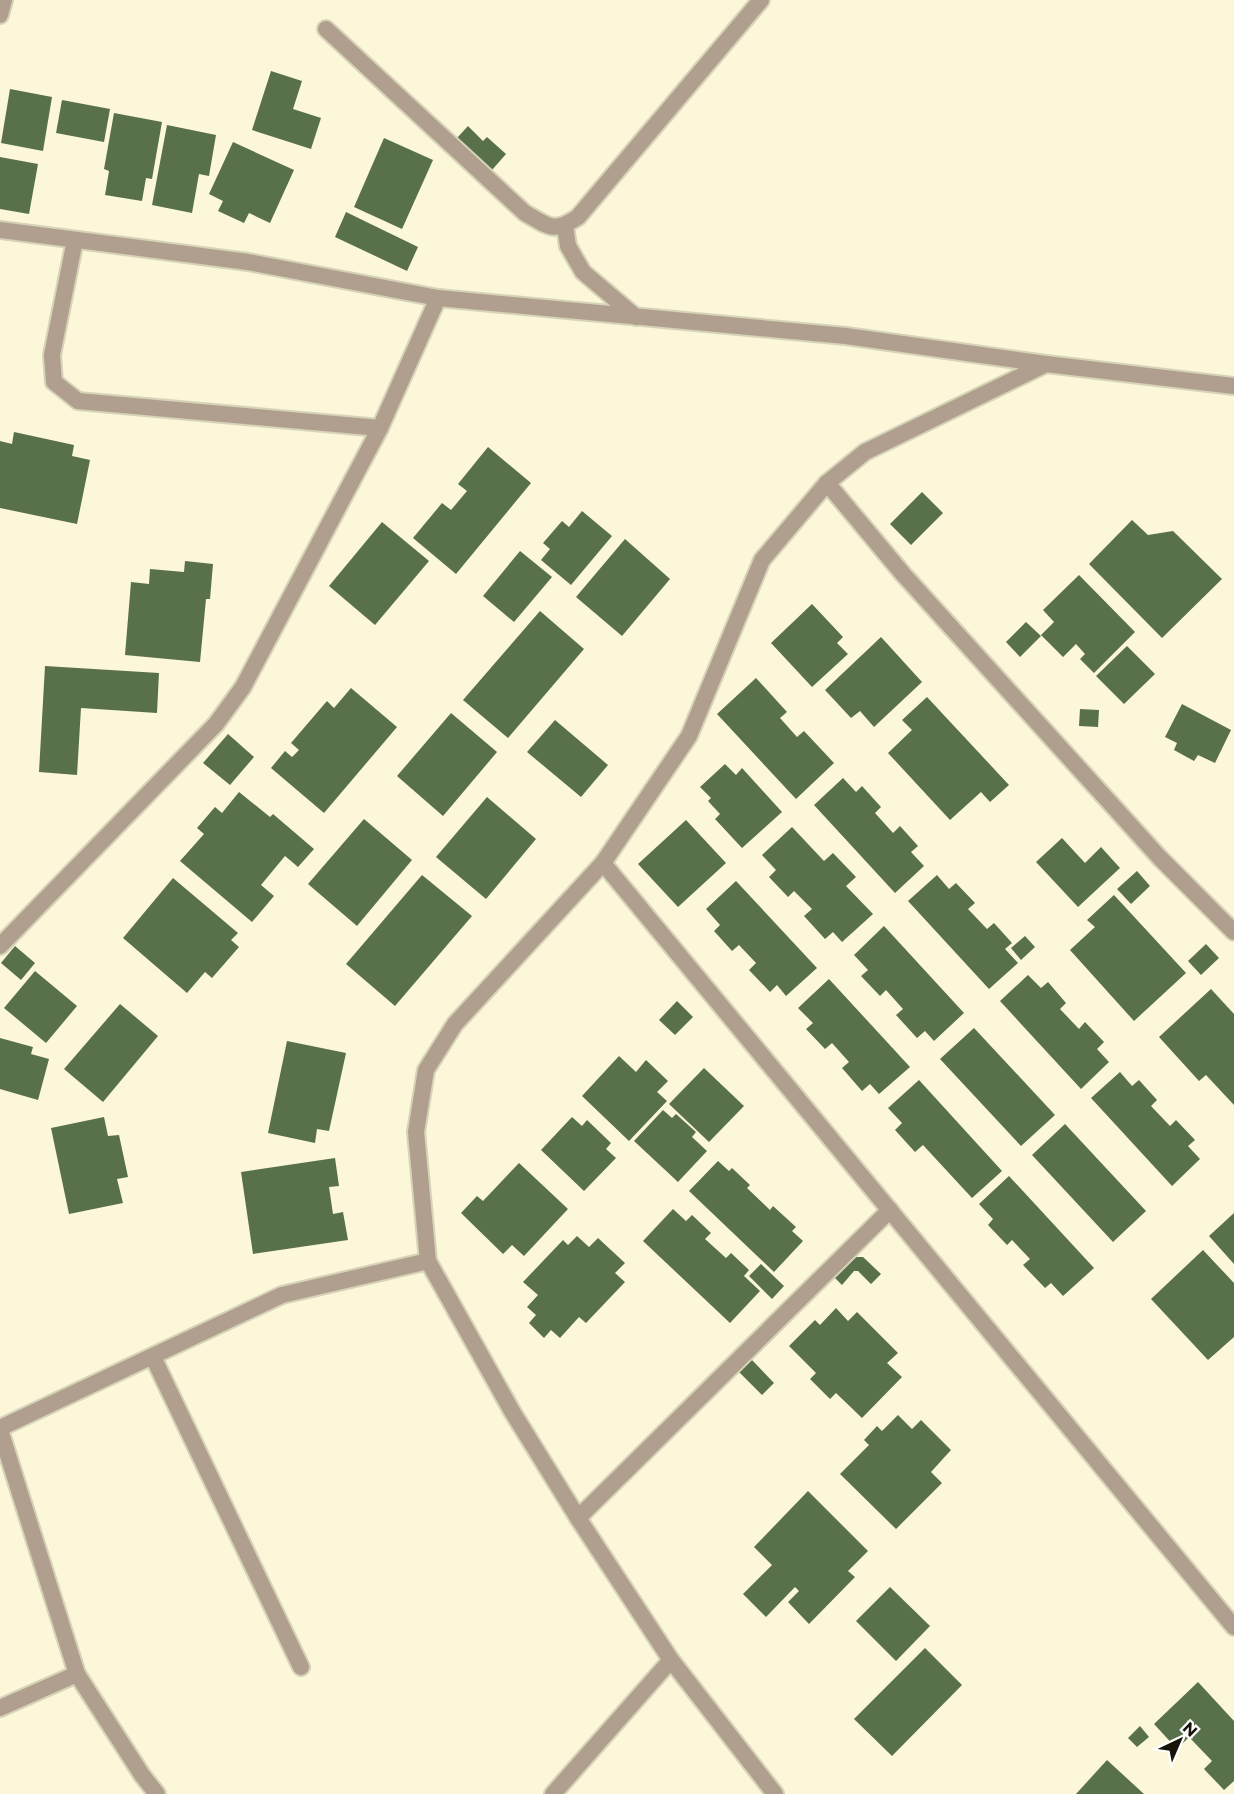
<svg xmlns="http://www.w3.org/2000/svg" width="1234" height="1794" viewBox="0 0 1234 1794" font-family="Montserrat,sans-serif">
  <rect width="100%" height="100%" fill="#fbf7d8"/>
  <g fill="#59714b">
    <polygon points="271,71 302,81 293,109 321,118 311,149 252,130"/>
    <polygon points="10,89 52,97 43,151 1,143"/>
    <polygon points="62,100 110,109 104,142 56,133"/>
    <polygon points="114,113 162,122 152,179 146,178 142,201 105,195 109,171 104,169"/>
    <polygon points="167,125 216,135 209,176 199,174 192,213 152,205"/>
    <polygon points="468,126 483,141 487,137 506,154 492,170 457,138"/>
    <polygon points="384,138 433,160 402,229 354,207"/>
    <polygon points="233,142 294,170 270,223 249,213 244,223 218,211 223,201 209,194"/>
    <polygon points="0,157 38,164 29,214 0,209"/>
    <polygon points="346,212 418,247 407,271 335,237"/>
    <polygon points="14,432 74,445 72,456 90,460 77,524 0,508 0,441 12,444"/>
    <polygon points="488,447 531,483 456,574 413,538 442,503 451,510 467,491 458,484"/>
    <polygon points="922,492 943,513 911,545 890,524"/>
    <polygon points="582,511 612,536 571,585 541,560 550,549 543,543 562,521 569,527"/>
    <polygon points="1132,520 1148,535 1173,531 1222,579 1162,638 1089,564"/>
    <polygon points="382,522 429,561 375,625 329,586"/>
    <polygon points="625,539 670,579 622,636 576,597"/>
    <polygon points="520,551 552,577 514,622 483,596"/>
    <polygon points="185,561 213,564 210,599 206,599 200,662 125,655 131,582 149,584 150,569 184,572"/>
    <polygon points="1079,575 1135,632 1094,673 1080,659 1085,654 1076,644 1063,657 1041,635 1054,622 1043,610"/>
    <polygon points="812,604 843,637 837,643 848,654 812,687 771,643"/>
    <polygon points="540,611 584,649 508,738 463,700"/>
    <polygon points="1026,622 1041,636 1020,657 1006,642"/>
    <polygon points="881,637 922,682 874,727 860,711 851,718 825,690"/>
    <polygon points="1127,646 1155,674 1124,704 1096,676"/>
    <polygon points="45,666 159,673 157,713 81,708 77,775 39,772"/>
    <polygon points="756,678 787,712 780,718 797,737 804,731 834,763 796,799 717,714"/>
    <polygon points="351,688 397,727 324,813 271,768 285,751 292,757 299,750 291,743 327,701 334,708"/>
    <polygon points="927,697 1009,785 990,802 981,792 950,820 888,753 912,730 902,720"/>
    <polygon points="1182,704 1231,730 1215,763 1198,755 1194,761 1174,750 1177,743 1165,737"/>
    <polygon points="1080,709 1099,710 1098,727 1079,726"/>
    <polygon points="451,713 497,752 443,816 397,776"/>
    <polygon points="555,720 608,765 581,797 527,752"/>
    <polygon points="228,734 254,757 230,785 203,763"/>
    <polygon points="725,764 736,775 742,768 782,812 742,848 715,819 720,814 708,801 711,798 700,787"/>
    <polygon points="843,778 856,792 862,786 881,807 875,813 893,833 900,826 918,846 911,852 924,866 895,893 814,805"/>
    <polygon points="239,792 270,817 273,814 314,849 298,867 285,856 261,885 274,896 252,922 180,861 204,834 197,828 215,807 222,813"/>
    <polygon points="487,797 536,839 486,899 436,857"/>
    <polygon points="364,819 412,860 357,926 308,884"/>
    <polygon points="686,820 726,863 678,907 638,864"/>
    <polygon points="792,827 824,861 833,853 856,877 846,886 873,914 842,942 833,932 825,939 804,916 812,909 794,891 788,897 769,877 776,870 762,855"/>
    <polygon points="1062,838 1085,863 1101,847 1120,868 1078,907 1036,862"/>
    <polygon points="1137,871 1150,886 1131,904 1117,889"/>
    <polygon points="422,875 472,916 395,1006 346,964"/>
    <polygon points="937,875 949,889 956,883 975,903 968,909 987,929 994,923 1012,943 1005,949 1018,963 989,989 908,901"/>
    <polygon points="173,878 238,933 231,940 239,947 212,978 205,972 187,993 123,938"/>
    <polygon points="736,881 817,968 786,996 777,985 770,992 749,970 756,963 739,945 732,951 714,931 720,925 706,909"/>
    <polygon points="1114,895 1186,973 1134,1021 1070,950 1095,927 1087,920"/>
    <polygon points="884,926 964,1013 934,1041 925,1031 917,1038 896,1015 903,1009 886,990 880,996 861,976 868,970 854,955"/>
    <polygon points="1025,936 1035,947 1021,960 1011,948"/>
    <polygon points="1206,944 1219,958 1201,975 1188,961"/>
    <polygon points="15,946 35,963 21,980 1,963"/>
    <polygon points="35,971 77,1006 46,1043 4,1008"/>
    <polygon points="1028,975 1041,988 1048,982 1066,1003 1060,1009 1079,1029 1085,1022 1104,1042 1097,1049 1109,1062 1081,1089 1000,1001"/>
    <polygon points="829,979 910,1067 879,1094 870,1084 862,1091 842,1068 849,1062 832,1043 825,1049 806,1029 813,1023 798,1008"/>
    <polygon points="1211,989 1234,1014 1234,1105 1206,1075 1199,1081 1159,1037"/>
    <polygon points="677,1001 693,1017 675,1035 659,1020"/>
    <polygon points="120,1004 158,1036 103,1102 64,1069"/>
    <polygon points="974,1028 1055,1115 1021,1146 940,1059"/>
    <polygon points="0,1038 33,1047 31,1054 49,1059 38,1100 0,1089"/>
    <polygon points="287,1041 346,1053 329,1131 317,1129 315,1143 268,1133"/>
    <polygon points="619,1056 636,1072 646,1060 668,1081 657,1092 667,1101 629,1141 582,1096"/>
    <polygon points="704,1068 744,1106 709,1142 669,1104"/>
    <polygon points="1120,1072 1132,1086 1139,1080 1157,1100 1151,1106 1170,1126 1176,1120 1195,1140 1188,1146 1200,1159 1172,1186 1091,1098"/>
    <polygon points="919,1080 1002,1171 972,1198 923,1145 915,1152 895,1130 902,1123 888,1108"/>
    <polygon points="663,1110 672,1118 676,1114 696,1132 692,1137 707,1151 678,1182 634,1141"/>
    <polygon points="104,1117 108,1136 119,1135 128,1177 117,1179 123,1203 69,1214 51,1128"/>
    <polygon points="572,1117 582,1126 587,1120 611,1143 606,1149 616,1158 584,1191 541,1150"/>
    <polygon points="1065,1124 1146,1211 1113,1242 1032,1155"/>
    <polygon points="335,1158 339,1186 329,1187 333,1214 343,1212 348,1240 253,1254 241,1172"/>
    <polygon points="718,1161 729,1171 732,1168 750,1185 747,1188 770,1210 773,1206 796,1227 792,1231 803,1241 774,1272 689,1191"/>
    <polygon points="519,1163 568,1209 524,1256 512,1245 503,1254 461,1213 477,1196 483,1201"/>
    <polygon points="1009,1176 1094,1268 1063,1296 1051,1283 1045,1288 1023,1265 1030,1259 1012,1240 1007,1245 988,1225 993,1219 979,1204"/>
    <polygon points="673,1209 686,1221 692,1215 711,1233 705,1239 726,1258 731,1253 749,1270 744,1276 760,1291 730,1323 643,1241"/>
    <polygon points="1234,1213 1234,1264 1209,1236"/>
    <polygon points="577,1236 589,1247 598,1238 625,1263 615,1273 625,1282 586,1323 579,1317 560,1338 551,1330 544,1338 529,1323 536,1315 527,1307 538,1295 523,1282 563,1240 568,1245"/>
    <polygon points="1203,1250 1234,1283 1234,1337 1208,1360 1151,1299"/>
    <polygon points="847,1257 863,1257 881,1274 871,1284 858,1271 854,1271 842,1285 831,1274"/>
    <polygon points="761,1264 784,1286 772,1299 749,1276"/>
    <polygon points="836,1308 848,1321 857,1312 898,1353 887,1363 902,1377 862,1418 836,1393 830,1399 810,1379 816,1373 789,1346 815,1320 820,1325"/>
    <polygon points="751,1359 774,1383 762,1395 738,1371"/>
    <polygon points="898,1415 912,1429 921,1420 951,1450 931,1472 942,1483 896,1529 840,1474 869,1445 864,1440 877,1426 882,1431"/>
    <polygon points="808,1491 868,1551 848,1571 855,1577 809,1624 788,1602 799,1591 795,1587 766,1617 743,1594 772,1565 754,1547"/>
    <polygon points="890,1587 930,1626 896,1661 856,1621"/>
    <polygon points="925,1648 962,1685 892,1756 854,1719"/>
    <polygon points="1198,1682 1234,1721 1234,1781 1224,1790 1204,1769 1212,1761 1189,1737 1177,1749 1154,1724"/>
    <polygon points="1140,1726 1149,1737 1137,1747 1128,1738"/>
    <polygon points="1107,1760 1144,1794 1076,1794"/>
  </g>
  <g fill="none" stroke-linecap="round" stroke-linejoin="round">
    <defs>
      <g id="minor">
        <polyline points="0,15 4,0"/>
        <path d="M326,29L525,213C548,226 553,234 578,217L761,0"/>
        <polyline points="565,226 568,246 583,272 636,317"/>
        <polyline points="0,230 248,262 438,298 846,336 1046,364 1234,386"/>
        <polyline points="75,240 52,355 54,382 78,401 380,428"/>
        <polyline points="827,483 903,574 1160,858 1234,932"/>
        <polyline points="603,863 1234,1627"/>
        <polyline points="0,946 216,724 243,687 380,428 438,298"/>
        <polyline points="153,1357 301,1667"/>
        <polyline points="0,1428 282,1295 428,1261"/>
        <polyline points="0,1430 77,1674 142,1775 157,1794"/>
        <polyline points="578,1518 890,1210"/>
        <polyline points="0,1708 77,1674"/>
        <polyline points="553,1794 671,1660"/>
        <polyline points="775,1794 671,1660 578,1518 513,1413 428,1261 416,1132 426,1070 455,1024 603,863 689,736 762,560 827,483 865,452 1046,364"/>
      </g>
    </defs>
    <use href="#minor" stroke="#d6d3b7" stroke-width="20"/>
    <use href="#minor" stroke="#b09f8f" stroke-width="16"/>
  </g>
  <g transform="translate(1180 1740) rotate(44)" stroke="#ffffff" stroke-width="4.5" paint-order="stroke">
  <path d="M0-4.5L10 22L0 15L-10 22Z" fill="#161409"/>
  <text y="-9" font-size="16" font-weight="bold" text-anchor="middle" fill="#161409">N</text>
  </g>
</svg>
